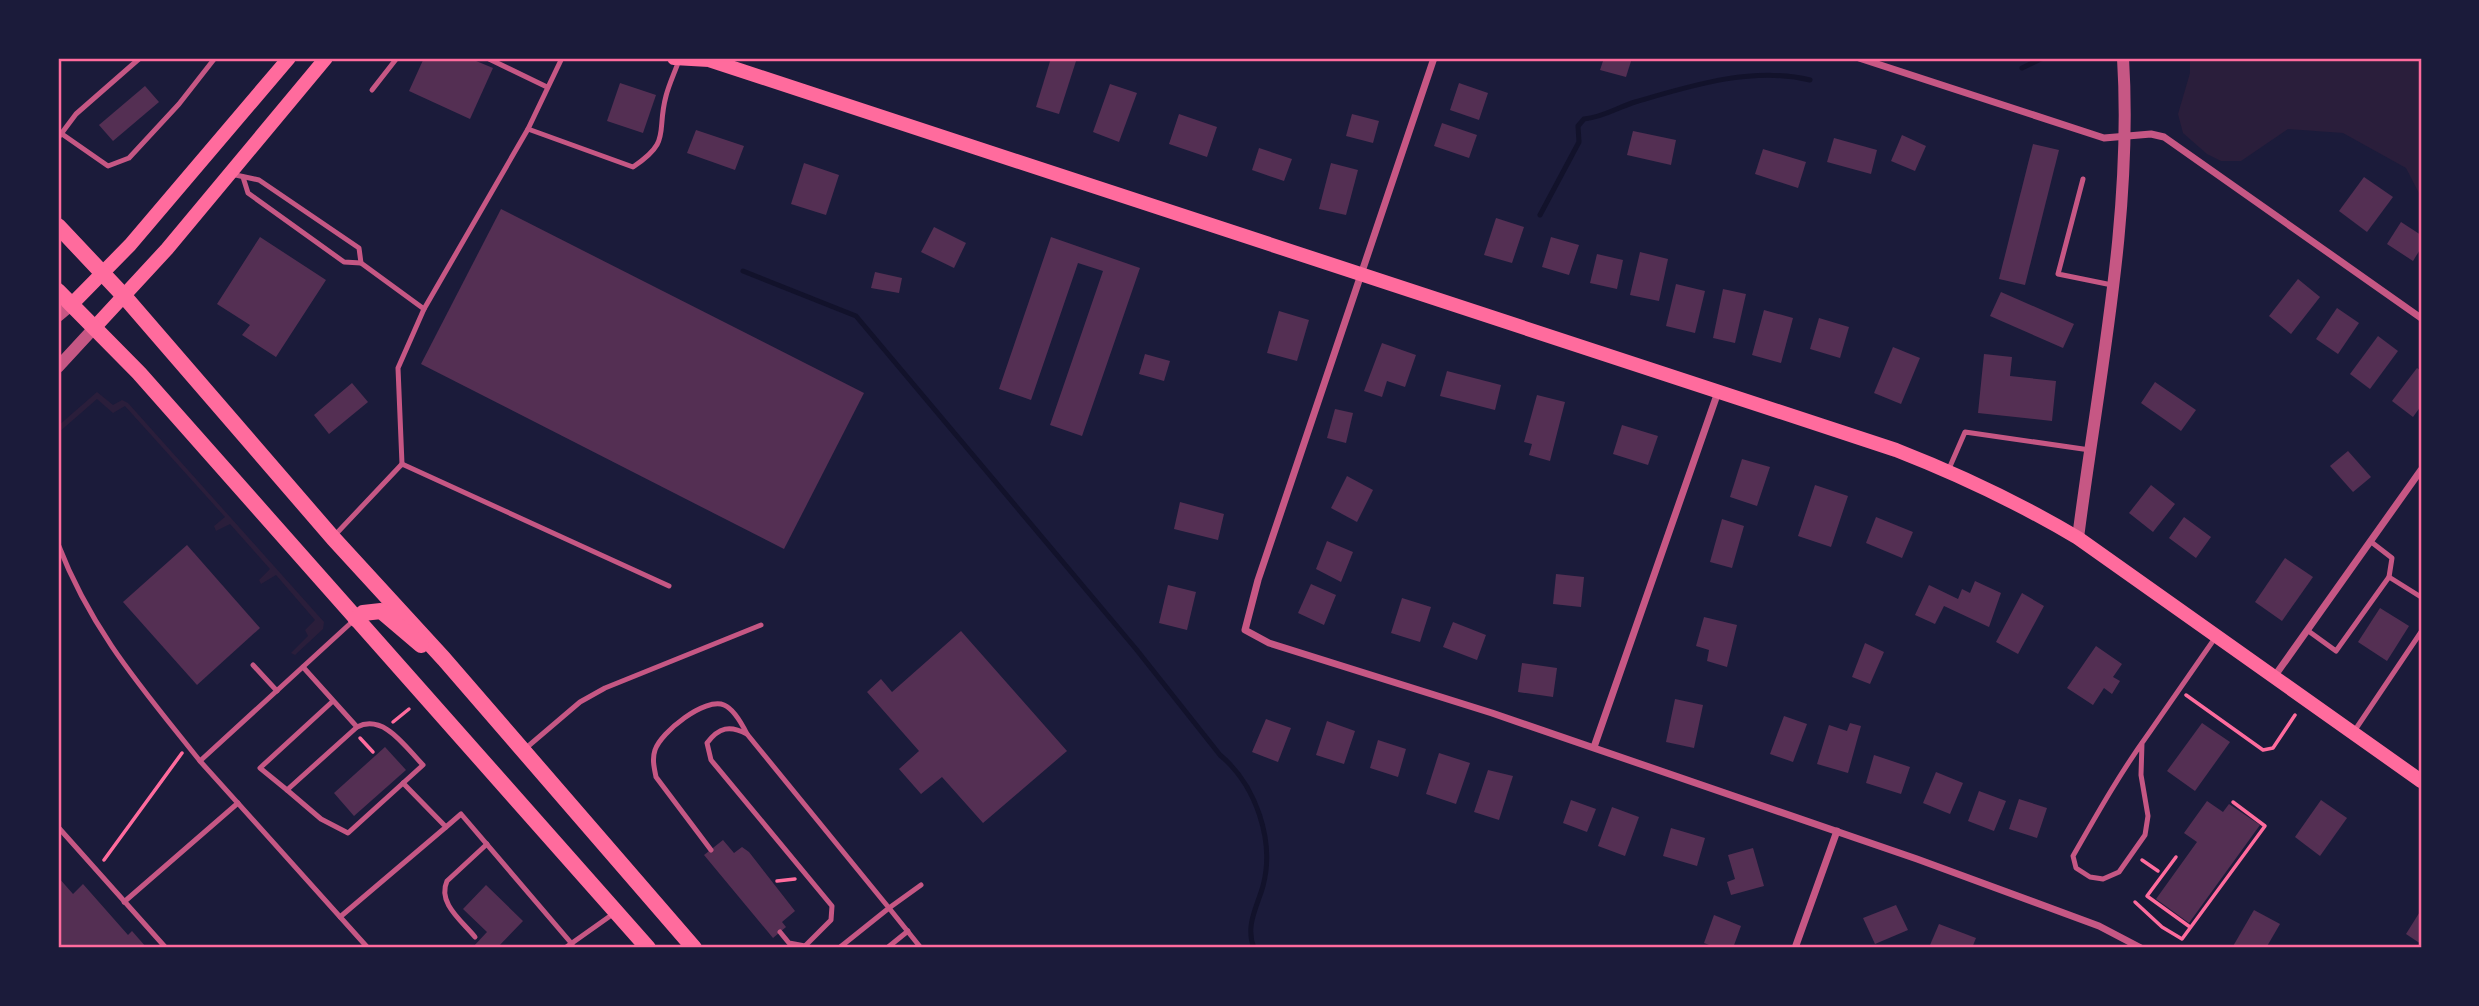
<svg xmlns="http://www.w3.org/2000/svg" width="2479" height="1006" viewBox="0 0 2479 1006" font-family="Arial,sans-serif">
  <rect width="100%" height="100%" fill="#1b1b3a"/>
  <g fill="#2a1e3b">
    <polygon points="2190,58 2421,58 2421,197 2406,168 2343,133 2288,129 2241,161 2221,161 2207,154 2183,133 2178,114 2190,73"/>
    <polygon points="97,392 113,405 122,400 128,403 324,622 323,629 295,655 291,653 308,636 305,630 315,620 276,575 261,584 259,580 270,569 230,524 216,531 214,526 225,517 125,406 113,413 97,399 58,433 58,426"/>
  </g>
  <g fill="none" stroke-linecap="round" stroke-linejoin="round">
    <g stroke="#12122b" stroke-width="5">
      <polyline points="2022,68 2043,58"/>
      <path d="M1540,215L1579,142L1578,126L1584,119C1604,117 1616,108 1635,102C1690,86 1752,66 1810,80"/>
      <path d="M743,271L856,316L1136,649L1220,755C1256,785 1275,841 1263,886C1257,907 1245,926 1254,948"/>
    </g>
  </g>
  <g fill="#542f53">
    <polygon points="424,58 469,58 493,68 470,119 409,91"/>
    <polygon points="1051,58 1077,58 1059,114 1036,107"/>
    <polygon points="1604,58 1632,58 1626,77 1600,70"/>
    <polygon points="620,83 656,95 643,133 607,121"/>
    <polygon points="1459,83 1488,93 1479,120 1450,110"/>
    <polygon points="1110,84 1137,93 1119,142 1093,132"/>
    <polygon points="145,86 159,102 113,141 99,125"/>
    <polygon points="1179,114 1217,127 1207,157 1169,144"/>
    <polygon points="1352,114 1379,121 1373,143 1346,136"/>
    <polygon points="1442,123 1477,135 1469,158 1434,146"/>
    <polygon points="696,130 744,146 735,170 687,153"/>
    <polygon points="1633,131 1676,140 1671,165 1627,155"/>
    <polygon points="1902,135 1926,146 1915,171 1891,161"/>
    <polygon points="1834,138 1877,150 1871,174 1827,162"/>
    <polygon points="2033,144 2059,150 2025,285 1999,279"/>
    <polygon points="1259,148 1292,159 1284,181 1252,170"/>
    <polygon points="1763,149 1806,162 1798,188 1755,174"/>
    <polygon points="804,163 839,175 826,215 791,204"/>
    <polygon points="1331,163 1358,170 1346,215 1319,209"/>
    <polygon points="2364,177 2393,197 2367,232 2339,211"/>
    <polygon points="501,209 864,393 784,549 421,364"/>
    <polygon points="1496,218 1524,227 1512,263 1484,255"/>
    <polygon points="2401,222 2421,235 2421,248 2413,261 2387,244"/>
    <polygon points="934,227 966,243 954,268 921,252"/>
    <polygon points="260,237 326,280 276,357 242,335 250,325 217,304"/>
    <polygon points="1051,237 1140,268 1082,436 1050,425 1103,271 1078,263 1031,400 999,389"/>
    <polygon points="1551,237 1579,245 1569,275 1542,267"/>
    <polygon points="1640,252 1668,259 1659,301 1630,295"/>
    <polygon points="1597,254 1623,260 1617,289 1590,283"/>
    <polygon points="875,272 902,278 899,293 871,288"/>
    <polygon points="2298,279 2320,297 2291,334 2269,316"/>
    <polygon points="1676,284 1705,291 1695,333 1666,326"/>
    <polygon points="1723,289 1746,294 1735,343 1713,338"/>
    <polygon points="2001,292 2074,324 2063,348 1990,316"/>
    <polygon points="2337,308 2359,323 2338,354 2316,339"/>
    <polygon points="1764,310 1793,318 1781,363 1752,355"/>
    <polygon points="1279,311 1309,320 1297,361 1267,353"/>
    <polygon points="1819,318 1849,327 1840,358 1810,349"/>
    <polygon points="2378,336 2398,351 2370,389 2350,374"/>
    <polygon points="1382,343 1416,355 1405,387 1387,381 1382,397 1364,391"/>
    <polygon points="1893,347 1920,358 1901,404 1874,393"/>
    <polygon points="1145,354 1170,361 1164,381 1139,374"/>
    <polygon points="1984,354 2012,357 2010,376 2056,381 2052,421 1978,413"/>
    <polygon points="2417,368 2421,371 2421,406 2413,417 2392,401"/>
    <polygon points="1447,371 1501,385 1495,410 1440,396"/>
    <polygon points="2155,382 2196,410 2181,431 2141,403"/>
    <polygon points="352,383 368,402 329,434 314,415"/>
    <polygon points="1537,395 1565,402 1550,461 1529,455 1532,444 1524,442"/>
    <polygon points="1335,409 1353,413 1346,443 1327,438"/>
    <polygon points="1622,425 1658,436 1648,465 1613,454"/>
    <polygon points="2348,451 2371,477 2353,492 2330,466"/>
    <polygon points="1742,459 1770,467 1757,506 1730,497"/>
    <polygon points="1347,476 1373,490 1357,522 1331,508"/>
    <polygon points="1815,485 1848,496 1831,547 1798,536"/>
    <polygon points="2151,485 2175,504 2153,532 2129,513"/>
    <polygon points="1180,502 1224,514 1218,540 1174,529"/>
    <polygon points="1876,517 1913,532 1902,558 1866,543"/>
    <polygon points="2184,517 2211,537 2196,558 2169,538"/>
    <polygon points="1722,519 1744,526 1732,568 1710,562"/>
    <polygon points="1327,541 1353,552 1341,582 1316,569"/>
    <polygon points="187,545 260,628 197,685 123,602"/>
    <polygon points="2285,558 2313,577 2282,621 2255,602"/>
    <polygon points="1556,574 1584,577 1581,607 1553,604"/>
    <polygon points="1975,581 2001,593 1989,627 1944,606 1935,624 1915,615 1929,585 1958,599 1962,589 1970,593"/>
    <polygon points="1311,584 1336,595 1324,625 1298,613"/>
    <polygon points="1168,585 1196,592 1187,630 1159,623"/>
    <polygon points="2022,593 2044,606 2018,654 1996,642"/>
    <polygon points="1402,598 1431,607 1420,642 1391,633"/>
    <polygon points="2380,608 2409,626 2387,661 2358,642"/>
    <polygon points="1704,617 1737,625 1727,667 1707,661 1709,650 1696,646"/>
    <polygon points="1453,622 1486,635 1477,660 1443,647"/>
    <polygon points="961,631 1067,751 983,823 942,777 921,794 899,769 919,751 867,692 881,679 892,692"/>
    <polygon points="1865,643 1884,652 1870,684 1852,677"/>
    <polygon points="2096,646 2122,664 2113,677 2120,681 2112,694 2104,688 2093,705 2067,688"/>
    <polygon points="1522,663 1557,668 1553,697 1518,692"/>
    <polygon points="1675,699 1703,705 1694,748 1666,742"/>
    <polygon points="1784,716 1807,724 1793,762 1770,754"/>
    <polygon points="1266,719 1291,728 1278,762 1252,752"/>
    <polygon points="1327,721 1355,731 1344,764 1316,755"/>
    <polygon points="1850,723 1861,726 1848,773 1817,764 1829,725 1847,731"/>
    <polygon points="2202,723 2230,742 2195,791 2167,771"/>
    <polygon points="1378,740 1406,749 1398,777 1370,768"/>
    <polygon points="385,747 406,770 354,816 334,793"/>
    <polygon points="1439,753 1470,763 1456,804 1426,794"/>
    <polygon points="1874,755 1910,767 1901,794 1866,783"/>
    <polygon points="1488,770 1513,776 1499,820 1474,812"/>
    <polygon points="1936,772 1963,783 1950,814 1923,803"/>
    <polygon points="1979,791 2006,801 1994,831 1968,821"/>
    <polygon points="2019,799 2047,808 2037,838 2009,829"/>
    <polygon points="1571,800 1596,809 1587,832 1563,823"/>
    <polygon points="2321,800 2347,818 2320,856 2295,837"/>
    <polygon points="2207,801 2223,812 2229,804 2260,825 2189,923 2156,899 2197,842 2184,833"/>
    <polygon points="1612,807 1639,817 1625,856 1598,846"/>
    <polygon points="1671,828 1705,838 1697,866 1663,856"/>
    <polygon points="723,840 734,853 742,847 749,852 795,911 782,922 786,927 773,938 704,855"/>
    <polygon points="1753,848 1764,886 1731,895 1727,882 1735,879 1728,855"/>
    <polygon points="58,877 73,894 83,884 128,935 132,931 146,947 58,948"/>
    <polygon points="486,885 523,921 497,948 472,948 487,932 463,909"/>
    <polygon points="1896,905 1908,930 1875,944 1863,918"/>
    <polygon points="2254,910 2280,924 2266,948 2232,948"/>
    <polygon points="2421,910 2421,944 2406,934"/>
    <polygon points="1714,915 1741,926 1733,948 1717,948 1704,943"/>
    <polygon points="1939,924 1976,938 1972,948 1940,948 1930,945"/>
  </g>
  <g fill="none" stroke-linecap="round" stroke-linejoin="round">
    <g stroke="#ff6b9d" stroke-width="3.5">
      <polyline points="2186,695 2263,750 2273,748 2295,715"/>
      <polyline points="393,722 409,709"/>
      <polyline points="360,738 373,752"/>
      <polyline points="2176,857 2147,896 2190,927"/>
      <polyline points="104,860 182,753"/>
      <polyline points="2142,860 2158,871"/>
      <polyline points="777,881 795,879"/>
      <polyline points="2135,902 2162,927 2182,939 2265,826 2233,802"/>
    </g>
    <g stroke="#c65784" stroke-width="5">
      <polyline points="487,58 547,87"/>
      <polyline points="372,90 397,58"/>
      <path d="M528,129L633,167C672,141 656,133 666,96C669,84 675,72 679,60"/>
      <polyline points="62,134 108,166 129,158 179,104 215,58"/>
      <polyline points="58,138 76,114 140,58"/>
      <polyline points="231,174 259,180 359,248 361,263"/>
      <polyline points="243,177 248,193 344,262 361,263 424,309 528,129 562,58"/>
      <polyline points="2083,179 2058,274 2112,285"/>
      <polyline points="402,464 398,368 424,309"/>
      <polyline points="1948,471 1965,432 2090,450"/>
      <polyline points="335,535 402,464 669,586"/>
      <polyline points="2370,541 2392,558 2389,577"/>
      <path d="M58,544C92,632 142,688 200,761L353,621"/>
      <polyline points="2307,630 2336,651 2389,577 2421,597"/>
      <polyline points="253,665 277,691"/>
      <polyline points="303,667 357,727 287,790 260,768 333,701"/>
      <polyline points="2353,733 2421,632"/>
      <path d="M747,734C730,725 719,727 707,743L711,760L832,906L831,920L805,946L789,943L780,932"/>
      <path d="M2142,743L2141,775L2148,816L2145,835L2119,872L2103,879L2090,877L2076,868L2073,856C2097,814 2120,773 2149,733L2215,638"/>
      <polyline points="526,748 580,702 605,688 761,625"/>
      <polyline points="200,761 368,948"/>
      <path d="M287,790L321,819L348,833L423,765C406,748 384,713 357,727"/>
      <polyline points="58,827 166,948"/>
      <polyline points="446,827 461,814 572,944"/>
      <path d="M711,850L656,777C654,767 652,759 655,750C661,732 705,697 724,705C734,709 742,724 747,734L889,908L839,948"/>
      <polyline points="921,885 889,908 921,948"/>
      <polyline points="124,902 238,803"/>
      <polyline points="340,917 446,827 403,783"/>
      <path d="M475,937C462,921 437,903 447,881L487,844"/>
      <polyline points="565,948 613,914"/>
      <polyline points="887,948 908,931"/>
    </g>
    <g stroke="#c65784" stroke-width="7">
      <polyline points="1434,58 1258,580 1245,630 1269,643 1492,713 1917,859 2099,926 2141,948"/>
      <polyline points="1859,58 2104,138 2151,134 2164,137 2421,318"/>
      <polyline points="2274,677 2421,470"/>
      <polyline points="1594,747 1718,392"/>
      <polyline points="1795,948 1837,831"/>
    </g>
    <g stroke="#c65784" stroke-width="12">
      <polyline points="58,316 71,305"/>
      <polyline points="58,367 94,328"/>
      <path d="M2078,538C2098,380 2133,217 2123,58"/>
    </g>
    <g stroke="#ff6b9d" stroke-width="14">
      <path d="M674,58L709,60L1896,450C1960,475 2019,503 2078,538L2421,781"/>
      <polyline points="71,305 130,245 289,58"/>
      <polyline points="94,328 167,249 326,58"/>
    </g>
    <g stroke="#ff6b9d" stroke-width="16">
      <polyline points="58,226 124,296 333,538 444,659 694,948"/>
      <polyline points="58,291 139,373 648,948"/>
      <polyline points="356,619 363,613 381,611 421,645"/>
    </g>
  </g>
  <rect width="2479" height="1006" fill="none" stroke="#1b1b3a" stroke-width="119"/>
  <rect x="60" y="60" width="2360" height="886" fill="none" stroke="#ff6b9d" stroke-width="2.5"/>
</svg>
